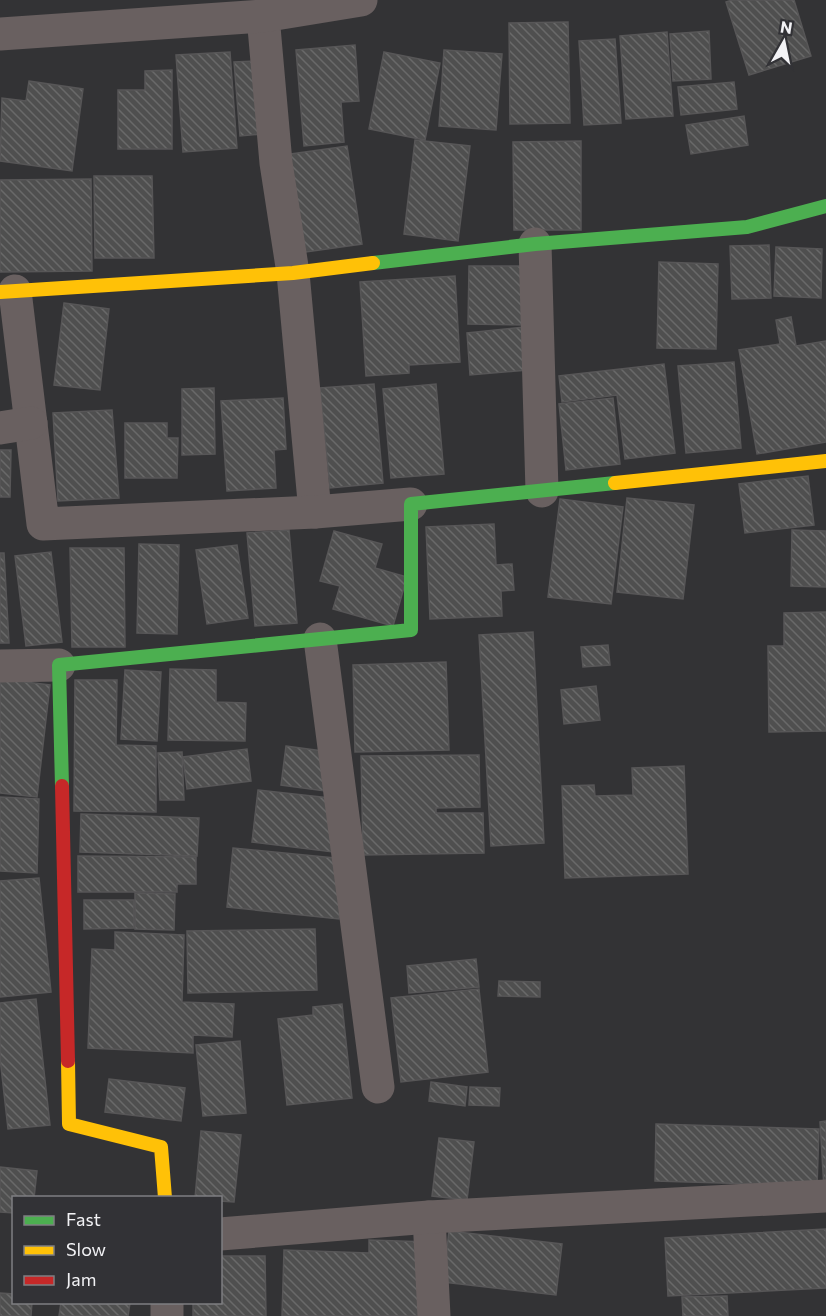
<svg xmlns="http://www.w3.org/2000/svg" width="826" height="1316" viewBox="0 0 826 1316" font-family="Commissioner,sans-serif">
  <defs>
    <pattern id="building-back-hatch" width="6" height="6" patternUnits="userSpaceOnUse" patternTransform="scale(1.5)"><rect width="6" height="6" fill="#4f4f4f"/><path d="M-1 5l2 2M0 0l6 6M5-1l2 2" fill="none" stroke="#696969"/></pattern>
  </defs>
  <rect width="100%" height="100%" fill="#333335"/>
  <g fill="url(#building-back-hatch)" stroke="#575657" stroke-width="1.5">
    <polygon points="732,0 794,0 811,56 749,75 726,2"/>
    <polygon points="568,22 570,123 510,124 509,23"/>
    <polygon points="709,31 711,79 673,81 670,34"/>
    <polygon points="667,32 673,116 626,119 620,36"/>
    <polygon points="615,39 621,123 584,125 579,41"/>
    <polygon points="355,45 359,101 341,102 344,142 304,146 296,50"/>
    <polygon points="444,50 502,54 496,130 439,126"/>
    <polygon points="230,52 237,148 183,152 176,55"/>
    <polygon points="384,52 440,63 425,140 369,129"/>
    <polygon points="258,61 263,134 240,136 234,62"/>
    <polygon points="172,70 172,149 118,149 118,90 145,90 145,71"/>
    <polygon points="29,81 83,89 72,171 0,161 2,98 26,101"/>
    <polygon points="734,82 737,109 681,115 678,87"/>
    <polygon points="744,116 748,145 691,154 686,125"/>
    <polygon points="415,140 470,146 458,241 404,234"/>
    <polygon points="581,141 581,230 514,230 513,142"/>
    <polygon points="347,146 362,244 299,253 284,155"/>
    <polygon points="94,176 152,176 154,258 95,258"/>
    <polygon points="91,179 92,271 0,272 0,180"/>
    <polygon points="769,245 771,298 732,299 730,246"/>
    <polygon points="776,247 822,249 821,298 774,296"/>
    <polygon points="659,262 718,264 716,349 657,348"/>
    <polygon points="469,266 529,266 528,325 468,324"/>
    <polygon points="455,276 460,362 409,365 409,373 366,376 360,282"/>
    <polygon points="64,303 109,309 100,390 54,385"/>
    <polygon points="791,317 796,346 826,341 826,442 757,454 739,350 780,344 776,320"/>
    <polygon points="524,327 528,370 470,375 467,333"/>
    <polygon points="734,362 741,448 686,453 678,366"/>
    <polygon points="664,364 675,453 625,459 617,395 562,402 559,376"/>
    <polygon points="374,384 383,483 330,488 320,388"/>
    <polygon points="436,384 444,474 391,478 383,389"/>
    <polygon points="214,388 215,454 182,455 182,389"/>
    <polygon points="283,398 286,449 274,450 276,488 227,491 221,401"/>
    <polygon points="613,398 620,464 566,470 559,404"/>
    <polygon points="112,410 119,498 58,501 53,413"/>
    <polygon points="125,423 167,423 167,438 178,438 177,478 125,478"/>
    <polygon points="0,450 11,450 10,497 0,497"/>
    <polygon points="808,476 814,525 745,533 739,484"/>
    <polygon points="627,498 694,505 683,599 617,592"/>
    <polygon points="560,499 623,507 611,604 548,597"/>
    <polygon points="494,524 496,565 512,564 514,590 501,591 502,616 430,619 426,527"/>
    <polygon points="289,530 297,623 255,626 247,533"/>
    <polygon points="792,530 826,531 826,587 791,586"/>
    <polygon points="334,531 382,544 375,568 407,577 393,626 333,609 340,586 320,581"/>
    <polygon points="139,544 179,545 177,634 137,633"/>
    <polygon points="237,545 248,618 207,624 196,550"/>
    <polygon points="70,548 124,548 125,647 72,647"/>
    <polygon points="51,552 62,642 26,646 15,556"/>
    <polygon points="0,553 4,553 9,643 0,643"/>
    <polygon points="826,612 826,731 769,732 768,646 784,646 784,613"/>
    <polygon points="533,632 544,843 491,846 479,635"/>
    <polygon points="608,645 610,665 583,667 581,647"/>
    <polygon points="446,662 449,750 355,752 353,665"/>
    <polygon points="170,669 216,670 216,702 246,703 245,741 168,740"/>
    <polygon points="125,670 161,672 157,741 121,739"/>
    <polygon points="0,679 50,685 37,797 0,793"/>
    <polygon points="75,680 117,680 116,745 156,746 156,812 74,811"/>
    <polygon points="596,686 600,720 564,724 561,690"/>
    <polygon points="286,746 330,752 325,791 281,785"/>
    <polygon points="247,749 251,781 187,789 183,757"/>
    <polygon points="182,752 184,800 160,800 158,753"/>
    <polygon points="479,755 480,807 436,808 436,813 483,813 484,853 363,855 361,756"/>
    <polygon points="684,766 688,874 565,878 562,786 594,785 595,796 633,795 632,768"/>
    <polygon points="258,790 339,799 333,852 252,842"/>
    <polygon points="0,797 39,799 37,873 0,871"/>
    <polygon points="81,814 199,818 197,856 80,852"/>
    <polygon points="233,848 345,859 339,919 227,907"/>
    <polygon points="78,856 196,857 196,884 177,884 177,892 78,892"/>
    <polygon points="39,878 51,992 0,997 0,881"/>
    <polygon points="135,893 175,894 174,930 135,929"/>
    <polygon points="84,900 134,900 134,928 84,929"/>
    <polygon points="315,929 317,990 188,993 187,931"/>
    <polygon points="115,932 184,935 182,1002 234,1004 232,1037 193,1035 193,1053 88,1048 92,949 115,950"/>
    <polygon points="476,959 479,987 409,993 407,966"/>
    <polygon points="499,981 540,982 540,997 498,996"/>
    <polygon points="479,989 488,1072 401,1082 391,998"/>
    <polygon points="36,999 50,1125 8,1129 0,1058 0,1003"/>
    <polygon points="342,1004 352,1098 287,1105 278,1019 313,1015 313,1007"/>
    <polygon points="240,1041 246,1113 203,1116 196,1045"/>
    <polygon points="109,1079 185,1088 181,1121 105,1112"/>
    <polygon points="431,1082 467,1087 465,1106 429,1101"/>
    <polygon points="470,1087 500,1088 499,1106 469,1105"/>
    <polygon points="826,1121 826,1189 824,1189 820,1122"/>
    <polygon points="656,1124 819,1129 817,1186 655,1181"/>
    <polygon points="201,1131 241,1135 234,1202 220,1201 220,1198 195,1198"/>
    <polygon points="439,1138 474,1142 467,1200 432,1196"/>
    <polygon points="0,1167 37,1171 34,1198 14,1198 14,1213 0,1212"/>
    <polygon points="826,1229 826,1288 668,1296 665,1238"/>
    <polygon points="449,1231 562,1244 556,1295 443,1282"/>
    <polygon points="369,1240 429,1242 425,1316 282,1316 284,1250 369,1253"/>
    <polygon points="220,1256 265,1256 266,1316 193,1316 193,1302 220,1302"/>
    <polygon points="0,1293 14,1294 14,1302 32,1302 31,1316 0,1316"/>
    <polygon points="727,1296 728,1316 683,1316 682,1297"/>
    <polygon points="61,1302 125,1302 130,1303 128,1316 59,1316"/>
  </g>
  <g fill="none" stroke-linecap="round" stroke-linejoin="round">
    <g stroke="#696060" stroke-width="33">
      <polyline points="263,16 276,163 293,273 315,512"/>
      <polyline points="0,34 263,16 361,0"/>
      <polyline points="535,244 542,491"/>
      <polyline points="15,291 43,524 315,512 411,504"/>
      <polyline points="0,428 31,423"/>
      <polyline points="320,639 378,1087"/>
      <polyline points="0,666 59,665"/>
      <polyline points="429,1217 434,1316"/>
      <polyline points="220,1234 429,1217 826,1196"/>
      <polyline points="167,1316 167,1302"/>
    </g>
    <g stroke="#4caf50" stroke-width="14">
      <polyline points="373,263 535,244 747,227 826,206"/>
      <polyline points="62,786 59,665 411,630 411,504 615,483"/>
    </g>
    <g stroke="#ffc107" stroke-width="14">
      <polyline points="0,292 293,273 373,263"/>
      <polyline points="615,483 826,461"/>
      <polyline points="68,1061 69,1124 161,1147 165,1198"/>
    </g>
    <polyline stroke="#c62828" stroke-width="14" points="62,786 68,1061"/>
  </g>
  <rect x="12" y="1196" width="210" height="108" fill="#323236" stroke="#7f7f82" stroke-width="1.5"/>
  <rect x="24" y="1216" width="30" height="9" fill="#4caf50" stroke="#7f7f82" stroke-width="1.5"/>
  <text x="66" y="1226" font-size="18" fill="#f2f2f5">Fast</text>
  <rect x="24" y="1246" width="30" height="9" fill="#ffc107" stroke="#7f7f82" stroke-width="1.5"/>
  <text x="66" y="1256" font-size="18" fill="#f2f2f5">Slow</text>
  <rect x="24" y="1276" width="30" height="9" fill="#c62828" stroke="#7f7f82" stroke-width="1.5"/>
  <text x="66" y="1286" font-size="18" fill="#f2f2f5">Jam</text>
  <g transform="translate(784 42) rotate(9)" stroke="#323236" stroke-width="4.5" paint-order="stroke">
  <path d="M0-4.5L10 22L0 15L-10 22Z" fill="#f2f2f5"/>
  <text y="-9" font-size="16" font-weight="bold" text-anchor="middle" fill="#f2f2f5">N</text>
  </g>
</svg>
